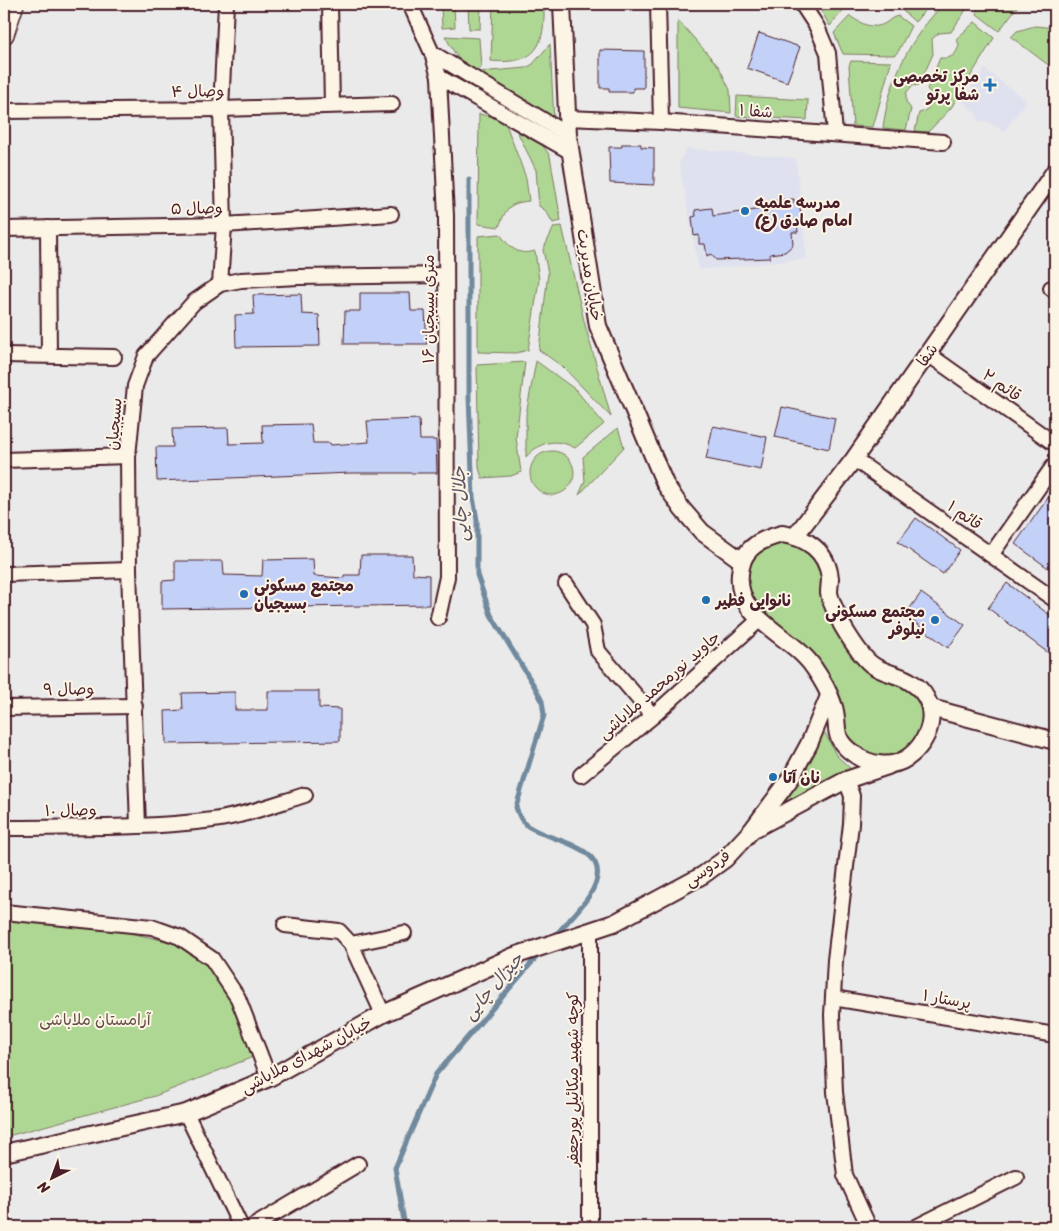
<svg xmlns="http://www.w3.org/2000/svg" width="1059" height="1231" viewBox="0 0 1059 1231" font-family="Sriracha,'Playpen Sans Arabic',sans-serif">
  <rect width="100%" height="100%" fill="#ebeaea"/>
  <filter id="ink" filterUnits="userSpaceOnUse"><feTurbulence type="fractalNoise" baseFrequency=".02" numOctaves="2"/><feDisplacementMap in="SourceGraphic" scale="10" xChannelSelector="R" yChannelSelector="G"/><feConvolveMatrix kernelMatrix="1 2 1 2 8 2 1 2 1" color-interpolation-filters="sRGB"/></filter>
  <g filter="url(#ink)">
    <g fill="#dfe2ee">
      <polygon points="985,69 1027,101 1004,132 988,122 979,121 976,114 962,101"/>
      <polygon points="686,148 796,158 807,259 699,270 679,163"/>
    </g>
    <g fill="#afd794" stroke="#7c7b60">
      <polygon points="441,4 454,4 455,27 442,28"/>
      <polygon points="468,4 481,4 480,29 469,29"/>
      <path d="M493,4H544C545,45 538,65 491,61Z"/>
      <polygon points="817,4 844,4 845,8 830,26"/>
      <polygon points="906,4 930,4 915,22 903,11"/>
      <path d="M944,4H970L951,32L939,33L932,39L933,54L919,85L912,86L906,93V102L911,109L906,130L883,128C889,80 910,37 944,4Z"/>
      <polygon points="978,4 1017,7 999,31 977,14"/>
      <path d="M850,16C861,24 875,31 887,22C891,19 893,17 898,16L911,26L898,52L894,55L843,54L834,33Z"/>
      <polygon points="678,20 719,67 730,90 731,113 678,108"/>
      <path d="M975,22L994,38L951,108L928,132L915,131L919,113C928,111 933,103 932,95L927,89L940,58C951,59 957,55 959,44L956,39Z"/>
      <polygon points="1035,26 1055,28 1055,70 1011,37 1017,31"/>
      <polygon points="445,36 479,38 481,68 475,70 457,57"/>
      <path d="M550,44L554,122C531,97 502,92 479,72L526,68L533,64Z"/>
      <polygon points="851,61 891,62 873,127 853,126 849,66"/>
      <polygon points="737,96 808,100 807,120 736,116"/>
      <path d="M479,114L504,119L526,178L529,201C508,203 506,209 499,227L478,224Z"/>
      <polygon points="512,121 539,140 550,156 561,221 553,223 546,211 539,206 536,170"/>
      <polygon points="562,226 585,325 611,417 563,367 539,350 548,273 543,250 554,227"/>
      <path d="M500,234C510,248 518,256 535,251L539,280L528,350L516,353L478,352V236Z"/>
      <path d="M536,361L576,390L604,424L575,448C557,438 540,441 526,457V415Z"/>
      <polygon points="525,362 516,438 521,472 511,476 482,478 479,468 477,365"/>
      <polygon points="618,428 624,447 579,495 585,481 583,457"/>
      <circle cx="552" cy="473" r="22"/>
      <polygon points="779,539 819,555 842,632 904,682 926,706 921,735 900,758 865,757 842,735 838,704 749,606 745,565 753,552"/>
      <polygon points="823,729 836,755 853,771 822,782 775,810"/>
      <polygon points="4,920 120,931 176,943 206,964 233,1002 253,1057 155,1096 4,1137"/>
    </g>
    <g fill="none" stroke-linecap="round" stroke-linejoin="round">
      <g stroke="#6f899d" stroke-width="5">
        <path d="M469,180V397L473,497L477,520V575L491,615L536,689L542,701L544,715L516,807C518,814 520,819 525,824C546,843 623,844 589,896C580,910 565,924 554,937"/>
        <polyline points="405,1227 395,1168 436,1074 540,953"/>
      </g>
    </g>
    <g fill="#c3d0f7" stroke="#4a1f2b">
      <polygon points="759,33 800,47 787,82 747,68"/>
      <polygon points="600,50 644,51 644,88 633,88 633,92 609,92 609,88 600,88"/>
      <polygon points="622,144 641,144 641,147 654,148 654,185 610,183 609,147 622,147"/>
      <polygon points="794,199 794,204 800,204 801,222 797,222 798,232 792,232 793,245 785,252 770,254 770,258 716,260 711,254 707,256 705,244 699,244 699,235 694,236 692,217 696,216 695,210 712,208 713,216 776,207 776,200"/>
      <polygon points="360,293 410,293 411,311 425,311 427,344 344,344 345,311 360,311"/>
      <polygon points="301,294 302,314 319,315 320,346 236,347 235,315 254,314 253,295"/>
      <polygon points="782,407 835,418 829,449 775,437"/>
      <polygon points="419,419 420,440 436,440 437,473 351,473 157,481 156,447 173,447 172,429 228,428 229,444 263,443 262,425 311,424 313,443 330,443 331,445 369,442 367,421"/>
      <polygon points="713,426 767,437 761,470 706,459"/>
      <polygon points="1055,488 1055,573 1015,544"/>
      <polygon points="916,518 960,550 943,574 898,542"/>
      <polygon points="361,555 412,555 413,574 429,575 429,605 162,609 162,581 175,580 175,561 223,561 224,575 262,576 263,560 313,559 314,576 344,578 344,575 360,575"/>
      <polygon points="1007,583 1055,619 1055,658 988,608"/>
      <polygon points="921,593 965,625 948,648 905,615"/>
      <polygon points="268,691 319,691 319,708 340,709 340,741 166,744 165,711 183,710 182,693 235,692 235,710 268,710"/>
    </g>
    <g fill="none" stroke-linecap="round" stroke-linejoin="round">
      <defs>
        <g id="minor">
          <polyline points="330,4 332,105"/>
          <polyline points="410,4 432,53 439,77 446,216 447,577 438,618"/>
          <polyline points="658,4 661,122"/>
          <polyline points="802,4 817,27 828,53 835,134"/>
          <polyline points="432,53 568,135"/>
          <polyline points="439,77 571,152"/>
          <polyline points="4,111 221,109 392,104"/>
          <polyline points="567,118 661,122 943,142"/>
          <polyline points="48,228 49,355"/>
          <polyline points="4,229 224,225 391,214"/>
          <polyline points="220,284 224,225 221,109 226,4"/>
          <polyline points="1051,288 1055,291"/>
          <polyline points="928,354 1055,444"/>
          <polyline points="4,355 114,357"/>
          <polyline points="854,459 1055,600"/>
          <polyline points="4,460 128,456"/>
          <polyline points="991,555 1055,464"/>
          <polyline points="4,574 129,570"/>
          <polyline points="566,584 593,625 598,651 653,716"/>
          <polyline points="4,708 135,706"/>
          <polyline points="581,775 653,716 759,620"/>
          <polyline points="846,780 852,796 851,824 835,960 832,1015 835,1092 845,1175 869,1227"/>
          <polyline points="138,826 129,570 128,456 135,386 146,356 194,302 220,284 241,280 298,277 445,275"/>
          <path d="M4,828C73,827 144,829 213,820C244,816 275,804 305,795"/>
          <polyline points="4,912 152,927 180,937 212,959 238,998 269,1078"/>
          <polyline points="285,925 339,931 351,944 383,1014"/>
          <polyline points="351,944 404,933"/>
          <polyline points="833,998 1055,1035"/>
          <polyline points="186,1113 241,1227"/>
          <polyline points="252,1227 358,1164"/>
          <polyline points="590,1227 590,931"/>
          <polyline points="916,1227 1016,1177"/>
        </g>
        <g id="tertiary">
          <polyline points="562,4 568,135 598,326 665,484 682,509 702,532 742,561"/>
          <path d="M782,534C806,537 827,551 830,578C830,583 829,588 829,593C831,604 838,615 842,625C849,637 860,655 871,664C882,673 898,674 909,681C942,700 934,739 907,758C891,769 869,765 854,754C829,737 841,725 833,704C829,692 821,678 814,668C790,632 730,619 741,567C745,546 763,539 782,534Z"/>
          <polyline points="796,535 854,459 1055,171"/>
          <polyline points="931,708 1055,741"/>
          <polyline points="756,828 846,780 888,766"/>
          <polyline points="4,1153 186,1113 269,1078 383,1014 514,956 614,923 703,875 725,859 752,830 790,779 809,744 829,696"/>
        </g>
        <polyline id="secondary" points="4,34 14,4"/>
      </defs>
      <use href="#minor" stroke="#4a1f2b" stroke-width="18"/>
      <use href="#tertiary" stroke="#4a1f2b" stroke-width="20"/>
      <use href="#secondary" stroke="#4a1f2b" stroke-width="22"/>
      <use href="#minor" stroke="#fcf5e5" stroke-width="14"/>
      <use href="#tertiary" stroke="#fcf5e5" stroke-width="16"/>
      <use href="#secondary" stroke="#fcf5e5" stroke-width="19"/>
    </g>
  </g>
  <g fill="#1f6fb2" stroke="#fcf5e5" stroke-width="2">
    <path d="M987.5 77.5h5v5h5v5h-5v5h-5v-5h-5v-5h5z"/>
    <circle cx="745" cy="211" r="5"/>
    <circle cx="244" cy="594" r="5"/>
    <circle cx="706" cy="600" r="5"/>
    <circle cx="935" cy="620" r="5"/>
    <circle cx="773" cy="777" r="5"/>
  </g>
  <g text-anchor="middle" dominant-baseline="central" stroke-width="4" stroke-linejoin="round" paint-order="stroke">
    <g font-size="16" font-weight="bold" fill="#4a1f2b" stroke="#fcf5e5" text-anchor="start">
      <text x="979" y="76" text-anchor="end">مرکز تخصصی<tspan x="979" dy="18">شفا پرتو</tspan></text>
      <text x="755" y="202">مدرسه علمیه<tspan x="755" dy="18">امام صادق (ع)</tspan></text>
      <text x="254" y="585">مجتمع مسکونی<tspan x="254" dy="18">بسیجیان</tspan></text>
      <text x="716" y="600">نانوایی فطیر</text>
      <text x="925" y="611" text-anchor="end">مجتمع مسکونی<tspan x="925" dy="18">نیلوفر</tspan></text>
      <text x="783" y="777">نان آتا</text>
    </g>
    <g font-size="16" fill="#4a1f2b" stroke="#fcf5e5">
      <text transform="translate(198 91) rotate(-1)">وصال ۴</text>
      <text transform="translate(756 111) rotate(4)">شفا ۱</text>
      <text transform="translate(197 208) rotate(-1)">وصال ۵</text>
      <text transform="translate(590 275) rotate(81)">خیابان مدیریت</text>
      <text transform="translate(428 309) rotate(-90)">۱۶ متری بسیجیان</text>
      <text transform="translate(927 355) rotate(-55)">شفا</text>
      <text transform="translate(1002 385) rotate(35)">قائم ۲</text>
      <text transform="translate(114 424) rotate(-85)">بسیجیان</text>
      <text transform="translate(965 515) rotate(35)">قائم ۱</text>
      <text transform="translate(659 685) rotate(-41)">جاوید نورمحمد ملاباشی</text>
      <text transform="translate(69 689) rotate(-1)">وصال ۹</text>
      <text transform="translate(71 810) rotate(-1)">وصال ۱۰</text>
      <text transform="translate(707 868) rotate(-35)">فردوسی</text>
      <text transform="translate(947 999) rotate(10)">پرستار ۱</text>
      <text transform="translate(306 1055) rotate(-28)">خیابان شهدای ملاباشی</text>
      <text transform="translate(572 1079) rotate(-90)">کوچه شهید میکائیل پورجعفر</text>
    </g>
    <g font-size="16" fill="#634d45" stroke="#fcf5e5">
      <text x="95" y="1019">آرامستان ملاباشی</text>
    </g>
    <g font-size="18" font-style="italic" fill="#5d5464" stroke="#fcf5e5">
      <text transform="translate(460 504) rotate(-92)">جلال چایی</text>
      <text transform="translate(493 986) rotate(-49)">جیرال چایی</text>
    </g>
  </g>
  <rect width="1059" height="1231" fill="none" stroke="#fcf5e5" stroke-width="20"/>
  <rect x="10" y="10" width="1039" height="1211" fill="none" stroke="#4a1f2b" stroke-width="2" filter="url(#ink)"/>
  <g transform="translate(52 1178) rotate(222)" stroke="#fcf5e5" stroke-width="4" paint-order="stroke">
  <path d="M0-4L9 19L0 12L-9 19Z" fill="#4a1f2b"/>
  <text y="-8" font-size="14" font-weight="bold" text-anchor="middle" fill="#4a1f2b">N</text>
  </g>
</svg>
